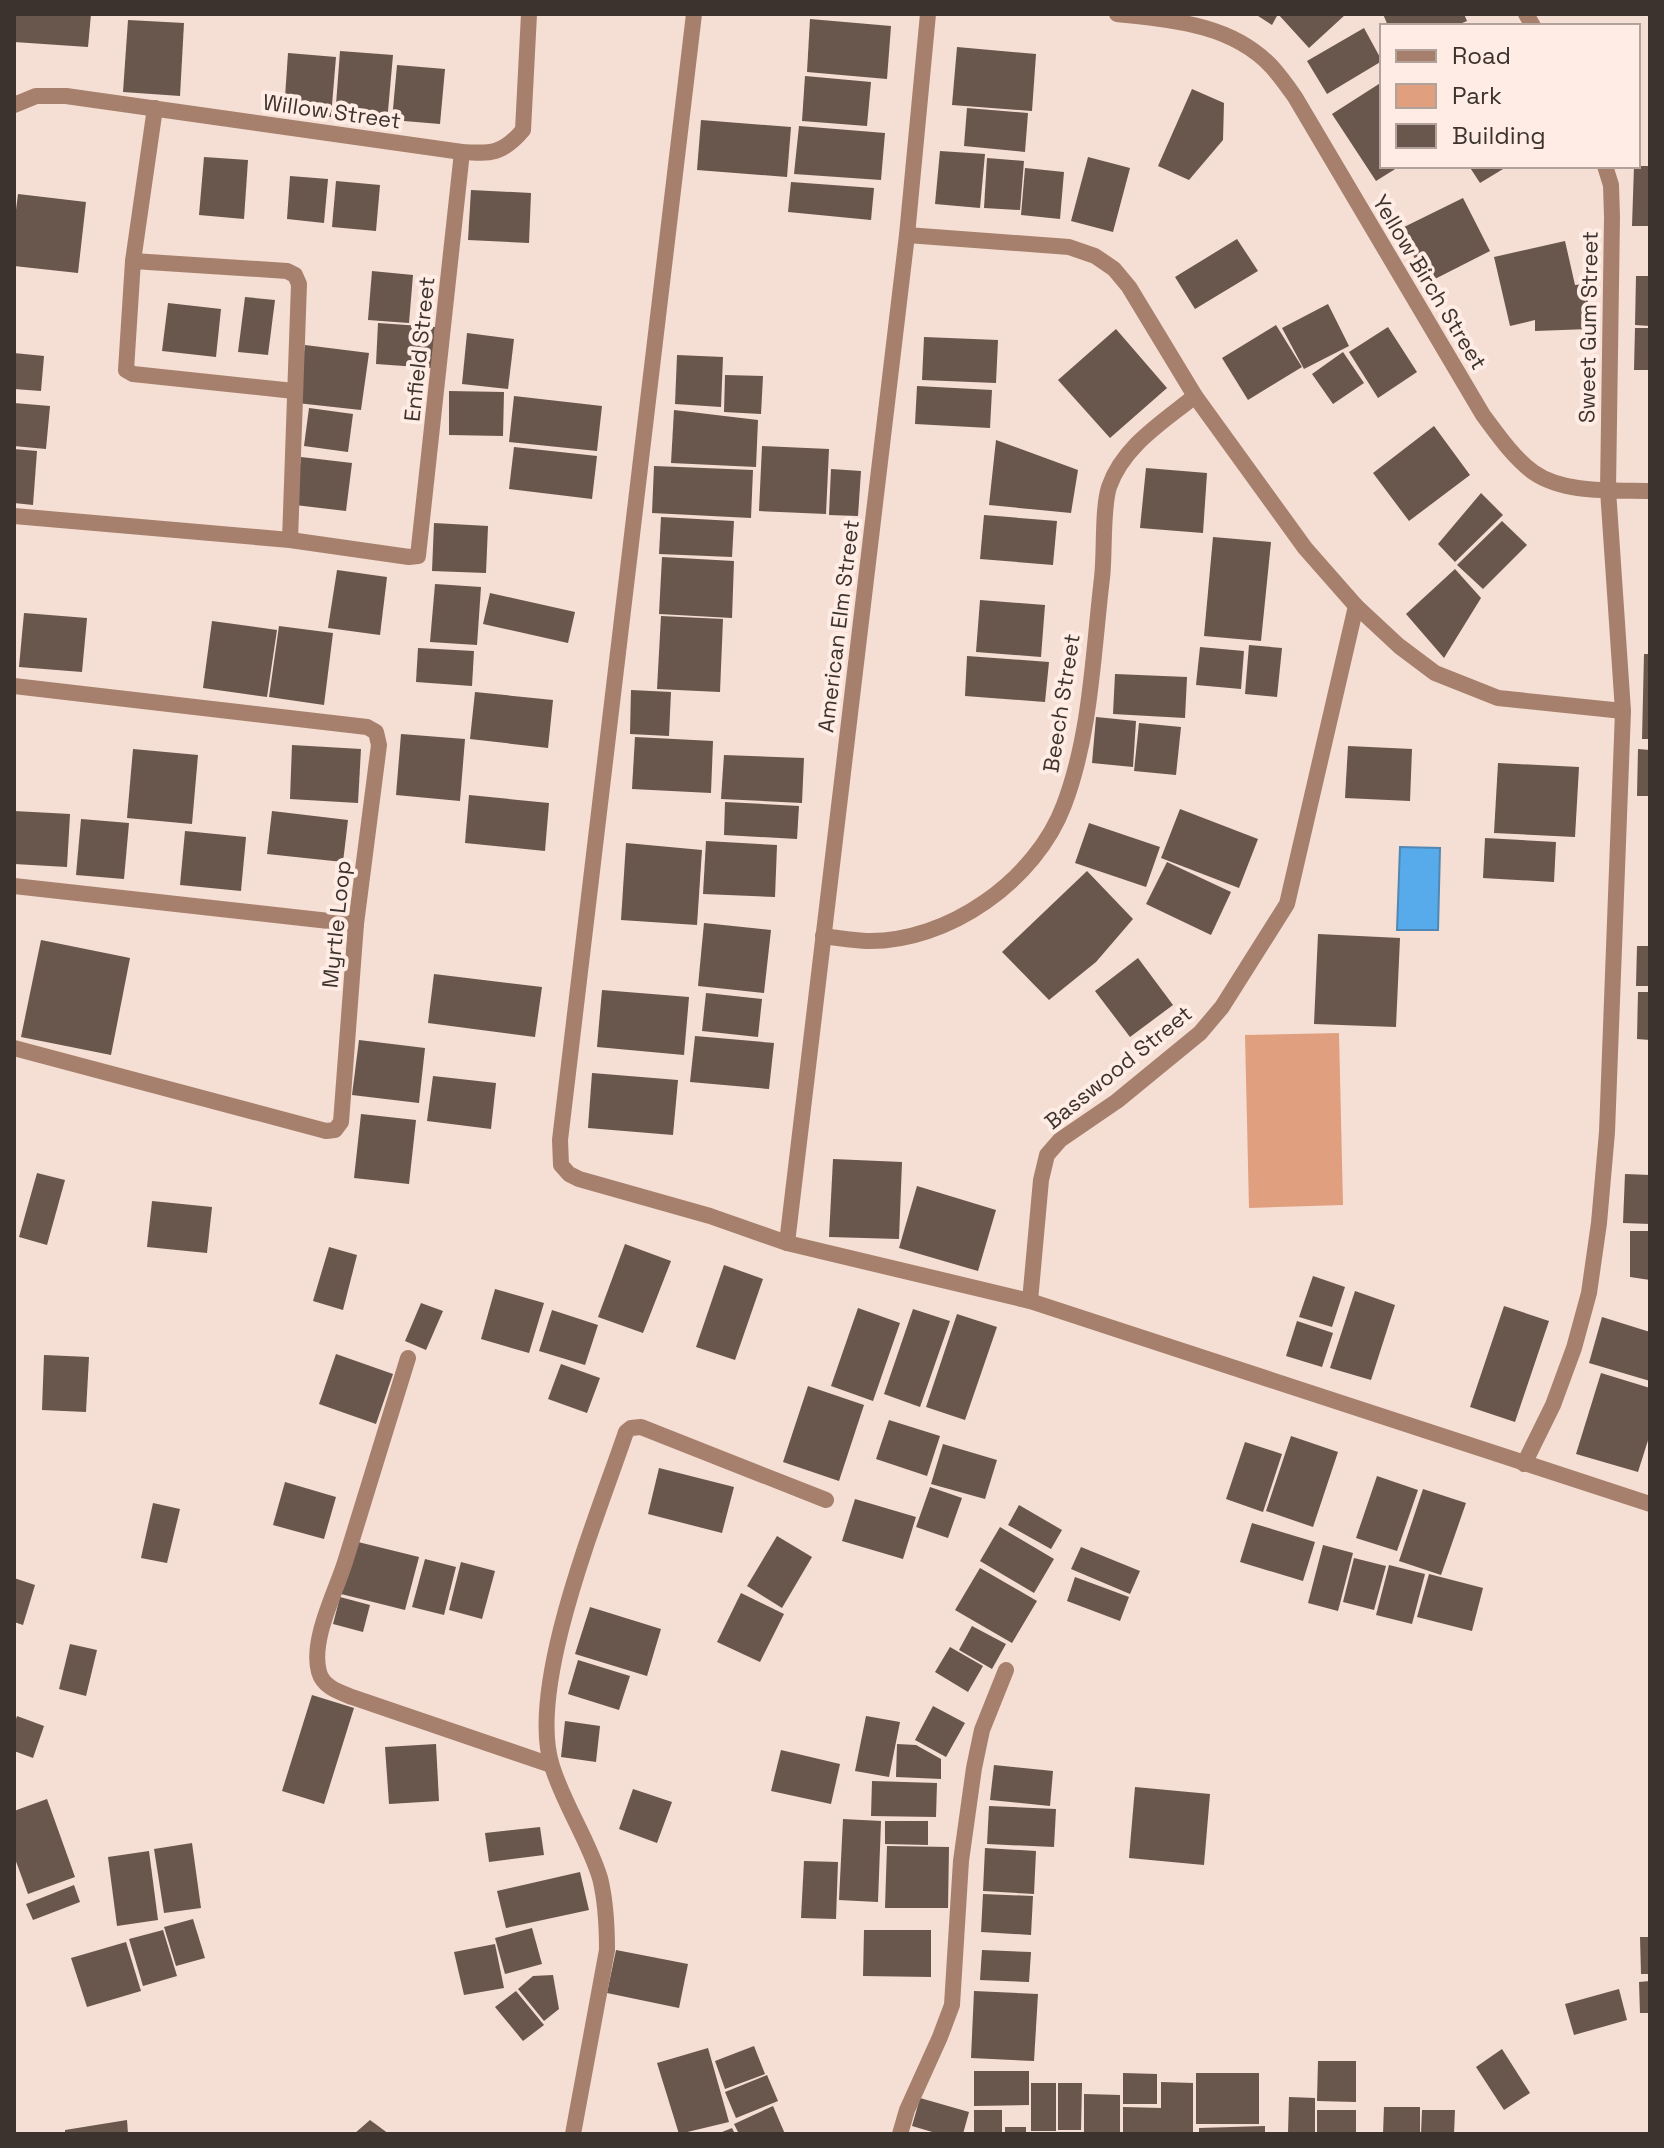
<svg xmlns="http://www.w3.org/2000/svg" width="1664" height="2148" viewBox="0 0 1664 2148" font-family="'Space Grotesk',sans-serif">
  <rect width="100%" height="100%" fill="#f5ded3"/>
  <polygon fill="#e0a080" points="1339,1033 1343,1205 1249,1208 1245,1035"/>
  <polygon fill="#58abeb" stroke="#5087b3" stroke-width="2" points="1400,847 1440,848 1438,930 1397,930"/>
  <g fill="#69564d">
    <polygon points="14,14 91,14 88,47 14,42"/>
    <polygon points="1255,14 1346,14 1309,48 1278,14 1272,25"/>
    <polygon points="1383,14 1464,14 1467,21 1455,26 1388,26"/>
    <polygon points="810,19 891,26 887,79 807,72"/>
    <polygon points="128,20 184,23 180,96 123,92"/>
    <polygon points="1364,28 1382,61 1327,94 1307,61"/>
    <polygon points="957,47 1036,54 1032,111 952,105"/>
    <polygon points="340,51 393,55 387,122 335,118"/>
    <polygon points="288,53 336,57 331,117 284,112"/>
    <polygon points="397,65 445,69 440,124 392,120"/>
    <polygon points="805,76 871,82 867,126 802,121"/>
    <polygon points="1382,82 1382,166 1400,166 1376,181 1332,114"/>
    <polygon points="1192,89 1224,103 1223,140 1189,180 1158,166"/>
    <polygon points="967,108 1028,113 1025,152 964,146"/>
    <polygon points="701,120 791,127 787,177 697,170"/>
    <polygon points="799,126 885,133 881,180 794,174"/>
    <polygon points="940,151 985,154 980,208 935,204"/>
    <polygon points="204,157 248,160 244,219 199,215"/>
    <polygon points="1088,157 1130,168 1113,232 1071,221"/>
    <polygon points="987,158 1024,161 1020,210 984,208"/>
    <polygon points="1469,166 1508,166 1480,183"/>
    <polygon points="1634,166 1650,166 1650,226 1632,226"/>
    <polygon points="1025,168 1064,172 1060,219 1021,215"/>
    <polygon points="290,176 328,179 324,223 287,219"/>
    <polygon points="336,181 380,185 376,231 332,227"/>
    <polygon points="791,182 874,188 871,220 788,212"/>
    <polygon points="471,190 531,193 529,243 468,240"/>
    <polygon points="18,194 86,202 78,273 14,266 14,226"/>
    <polygon points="1463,198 1490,251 1427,283 1400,229"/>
    <polygon points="1237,239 1258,271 1195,309 1175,277"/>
    <polygon points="1565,241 1575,285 1587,284 1589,329 1535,331 1535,320 1510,326 1494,257"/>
    <polygon points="372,271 413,275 409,323 368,320"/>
    <polygon points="1636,276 1650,276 1650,326 1635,325"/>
    <polygon points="245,297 275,300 268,355 238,352"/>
    <polygon points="168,303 221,309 216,357 162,351"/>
    <polygon points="1328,304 1349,346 1304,369 1282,328"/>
    <polygon points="378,323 435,327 432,368 376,364"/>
    <polygon points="1276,325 1302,367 1248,400 1222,358"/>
    <polygon points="1388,327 1417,372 1378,398 1349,352"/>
    <polygon points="1635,328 1650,328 1650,370 1634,370"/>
    <polygon points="1116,329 1167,388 1110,438 1058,380"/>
    <polygon points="467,333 514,339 508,389 462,384"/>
    <polygon points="924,337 998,340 996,383 922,380"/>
    <polygon points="305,345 369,353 361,410 297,403"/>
    <polygon points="1343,352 1364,383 1333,404 1312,374"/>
    <polygon points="14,353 44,356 41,391 14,389"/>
    <polygon points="677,355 723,357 721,407 675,404"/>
    <polygon points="725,375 763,376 761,414 724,412"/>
    <polygon points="917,386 992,390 990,428 915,424"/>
    <polygon points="449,391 504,392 503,436 449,435"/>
    <polygon points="514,396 602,406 597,451 509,442"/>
    <polygon points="14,403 50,406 46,449 14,446"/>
    <polygon points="309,408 353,414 348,452 304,446"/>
    <polygon points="674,410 758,420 756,467 671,463"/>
    <polygon points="1434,426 1470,475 1409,521 1373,473"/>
    <polygon points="996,440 1078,470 1071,513 989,505"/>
    <polygon points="762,446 829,449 826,514 759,511"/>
    <polygon points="514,447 597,456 592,499 509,489"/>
    <polygon points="14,449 37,451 33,505 14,503"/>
    <polygon points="301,457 352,463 346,511 295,505"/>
    <polygon points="654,466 753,470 751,518 652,513"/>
    <polygon points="1146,468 1207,473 1203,533 1140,528"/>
    <polygon points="831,469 861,471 858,516 829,515"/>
    <polygon points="1481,493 1503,515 1455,562 1438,544"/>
    <polygon points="984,515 1057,521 1053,565 980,559"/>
    <polygon points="661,517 734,521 732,557 659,554"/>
    <polygon points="1502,521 1527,545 1483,589 1457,565"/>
    <polygon points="434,523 488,526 486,573 432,571"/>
    <polygon points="1213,537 1271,542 1261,641 1204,636"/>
    <polygon points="662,557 734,561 732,618 659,614"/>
    <polygon points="1455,569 1481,598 1444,658 1406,614"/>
    <polygon points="337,570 387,577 380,635 328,628"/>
    <polygon points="435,584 481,587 477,645 430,642"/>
    <polygon points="490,593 575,612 568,643 483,624"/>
    <polygon points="980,600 1045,605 1041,657 976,652"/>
    <polygon points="24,613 87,618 82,672 19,667"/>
    <polygon points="661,616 723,619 720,692 657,689"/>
    <polygon points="212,621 277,630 267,697 203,688"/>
    <polygon points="279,626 333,633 324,705 269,697"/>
    <polygon points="1249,645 1282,648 1277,697 1245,694"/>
    <polygon points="1200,647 1244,651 1241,689 1196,685"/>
    <polygon points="418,648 474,651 472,686 416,682"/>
    <polygon points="1644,654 1650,654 1650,739 1642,739"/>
    <polygon points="967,656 1049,662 1045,702 965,696"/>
    <polygon points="1115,674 1187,677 1185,718 1113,714"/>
    <polygon points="631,690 671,692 669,736 630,734"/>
    <polygon points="475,692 553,700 548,748 470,739"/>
    <polygon points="1096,717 1136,721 1133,767 1092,763"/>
    <polygon points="1139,723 1181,727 1176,775 1134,771"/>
    <polygon points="401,734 465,739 460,801 396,795"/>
    <polygon points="635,737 713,741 711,793 632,789"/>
    <polygon points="292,745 361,749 358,803 290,799"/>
    <polygon points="1348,746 1412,749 1410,801 1345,798"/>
    <polygon points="133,749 198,755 192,824 127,818"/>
    <polygon points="1638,749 1650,750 1650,796 1637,796"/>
    <polygon points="724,755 804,758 802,803 721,799"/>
    <polygon points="1498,763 1579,767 1575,837 1494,833"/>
    <polygon points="469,795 549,803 545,851 465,843"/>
    <polygon points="725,802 799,806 797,839 724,835"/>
    <polygon points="1180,809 1258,839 1239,888 1161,858"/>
    <polygon points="14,811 70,814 67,867 14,864"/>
    <polygon points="272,811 348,820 343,862 267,854"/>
    <polygon points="81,819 129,823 124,879 76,875"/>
    <polygon points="1089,823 1160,847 1146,887 1075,863"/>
    <polygon points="185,831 246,837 241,891 180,885"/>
    <polygon points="1485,838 1556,842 1554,882 1483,878"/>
    <polygon points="706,841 777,845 775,897 703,894"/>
    <polygon points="626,843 702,850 697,925 621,920"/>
    <polygon points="1167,862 1231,892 1211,935 1146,904"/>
    <polygon points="1087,871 1133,919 1096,962 1049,1000 1002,952"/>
    <polygon points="704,923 771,930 764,993 698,986"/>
    <polygon points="1318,934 1400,938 1396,1027 1314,1024"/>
    <polygon points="41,940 130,958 111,1055 21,1037"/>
    <polygon points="1637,946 1650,946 1650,986 1636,986"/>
    <polygon points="1138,958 1173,1005 1130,1037 1095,991"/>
    <polygon points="434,974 542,987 535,1037 428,1023"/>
    <polygon points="602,990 689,997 684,1055 597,1047"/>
    <polygon points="1638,992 1650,992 1650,1040 1637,1039"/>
    <polygon points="706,993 762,999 758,1037 702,1031"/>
    <polygon points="695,1036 774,1043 769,1089 690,1082"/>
    <polygon points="359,1040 425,1048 419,1103 352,1095"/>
    <polygon points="592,1073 678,1080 673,1135 588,1128"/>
    <polygon points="433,1076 496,1083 491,1129 427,1121"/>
    <polygon points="361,1114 416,1120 409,1184 354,1178"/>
    <polygon points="833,1159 902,1162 899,1239 829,1237"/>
    <polygon points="37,1173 65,1180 47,1245 19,1237"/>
    <polygon points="1625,1174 1650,1175 1650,1224 1623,1223"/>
    <polygon points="917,1186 996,1210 978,1271 899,1248"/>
    <polygon points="152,1201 212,1207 207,1253 147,1247"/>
    <polygon points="1630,1231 1650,1231 1650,1280 1630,1277"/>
    <polygon points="625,1244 671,1261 643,1333 598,1317"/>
    <polygon points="329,1247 357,1255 343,1310 313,1301"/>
    <polygon points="724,1265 763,1279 735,1360 696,1347"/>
    <polygon points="1313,1276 1345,1287 1332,1327 1299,1317"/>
    <polygon points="495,1289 544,1303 529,1353 481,1339"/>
    <polygon points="1355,1291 1395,1305 1371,1380 1330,1368"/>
    <polygon points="421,1303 443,1311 426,1350 405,1341"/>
    <polygon points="1504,1306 1549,1321 1515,1422 1470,1407"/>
    <polygon points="858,1308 900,1323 873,1401 831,1386"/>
    <polygon points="913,1309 950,1321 920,1407 884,1394"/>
    <polygon points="552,1310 598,1325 585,1365 539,1351"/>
    <polygon points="957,1314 997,1327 965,1420 926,1407"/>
    <polygon points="1602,1317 1650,1332 1650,1381 1589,1363"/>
    <polygon points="1297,1321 1333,1333 1322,1367 1286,1356"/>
    <polygon points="336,1354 393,1374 376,1424 319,1404"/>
    <polygon points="44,1355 89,1357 86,1412 42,1410"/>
    <polygon points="561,1364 600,1378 587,1413 548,1399"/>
    <polygon points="1601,1373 1650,1388 1650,1434 1638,1472 1576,1454"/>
    <polygon points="808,1386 864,1405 839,1481 783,1462"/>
    <polygon points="889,1420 940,1436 927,1476 876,1459"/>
    <polygon points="1291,1436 1338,1452 1313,1527 1266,1511"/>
    <polygon points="1245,1442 1282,1454 1263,1512 1226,1499"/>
    <polygon points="943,1444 997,1460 985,1499 931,1484"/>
    <polygon points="659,1468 734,1487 722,1533 648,1514"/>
    <polygon points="1377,1476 1418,1490 1397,1551 1356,1538"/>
    <polygon points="285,1482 336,1497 324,1539 273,1525"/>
    <polygon points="930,1487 962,1498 948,1538 916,1527"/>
    <polygon points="1423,1489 1466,1503 1441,1575 1399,1561"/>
    <polygon points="855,1499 916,1517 903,1559 842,1541"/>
    <polygon points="153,1503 180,1509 167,1563 141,1558"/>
    <polygon points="1019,1505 1062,1530 1051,1549 1008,1525"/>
    <polygon points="1252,1523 1315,1542 1303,1581 1240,1562"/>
    <polygon points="1000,1527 1054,1559 1034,1593 980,1561"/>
    <polygon points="777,1536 812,1557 782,1608 747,1586"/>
    <polygon points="354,1541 419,1557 405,1610 341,1594"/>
    <polygon points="1323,1545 1353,1553 1338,1611 1308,1603"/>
    <polygon points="1081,1547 1140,1571 1130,1594 1071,1569"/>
    <polygon points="1354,1558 1386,1566 1374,1610 1343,1602"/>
    <polygon points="425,1559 456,1567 444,1615 412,1607"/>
    <polygon points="461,1562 495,1571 482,1619 449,1610"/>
    <polygon points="1389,1565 1425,1574 1412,1624 1376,1615"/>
    <polygon points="980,1568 1037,1601 1012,1643 955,1610"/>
    <polygon points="1429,1574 1483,1588 1472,1631 1417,1617"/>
    <polygon points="1075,1577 1129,1597 1120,1621 1067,1601"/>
    <polygon points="14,1578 35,1585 23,1625 14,1622"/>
    <polygon points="741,1593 784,1614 760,1662 717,1642"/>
    <polygon points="340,1597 370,1605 363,1632 333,1624"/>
    <polygon points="590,1607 661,1629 647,1676 575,1654"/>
    <polygon points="972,1626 1006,1644 992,1669 959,1650"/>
    <polygon points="70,1644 97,1650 86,1696 59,1689"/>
    <polygon points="950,1647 983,1666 968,1692 935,1672"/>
    <polygon points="578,1660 630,1676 619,1710 568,1694"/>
    <polygon points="312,1695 354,1708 324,1804 282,1791"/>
    <polygon points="933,1706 965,1723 946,1757 915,1740"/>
    <polygon points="17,1716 44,1726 33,1758 14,1751 14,1725"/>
    <polygon points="866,1716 900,1722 889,1777 855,1771"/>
    <polygon points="565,1721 600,1726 596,1762 561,1757"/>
    <polygon points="436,1744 439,1801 389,1804 385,1747"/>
    <polygon points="897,1744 916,1745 941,1759 941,1779 896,1777"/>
    <polygon points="781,1750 840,1764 831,1804 771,1791"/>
    <polygon points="994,1765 1053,1771 1050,1806 990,1800"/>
    <polygon points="872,1781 937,1783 936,1817 871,1816"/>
    <polygon points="1135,1787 1210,1794 1204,1865 1129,1858"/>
    <polygon points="633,1789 672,1802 657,1843 619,1829"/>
    <polygon points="47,1799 75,1877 28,1894 14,1856 14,1811"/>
    <polygon points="989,1806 1056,1809 1054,1847 987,1844"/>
    <polygon points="843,1819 881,1821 878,1902 839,1900"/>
    <polygon points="885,1821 928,1821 928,1845 885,1844"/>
    <polygon points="540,1827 544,1855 489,1862 485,1833"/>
    <polygon points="192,1843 201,1908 164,1913 154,1849"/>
    <polygon points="887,1846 949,1847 948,1908 885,1908"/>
    <polygon points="985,1848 1036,1851 1034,1894 983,1891"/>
    <polygon points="149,1851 158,1920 117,1926 108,1857"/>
    <polygon points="804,1861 838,1862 836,1919 801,1918"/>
    <polygon points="580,1872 589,1910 506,1928 497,1891"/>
    <polygon points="74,1885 80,1902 33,1920 26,1904"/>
    <polygon points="983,1894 1033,1896 1031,1935 981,1932"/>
    <polygon points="193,1919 205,1958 176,1966 164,1927"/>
    <polygon points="532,1928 542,1964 505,1974 495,1938"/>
    <polygon points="163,1930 177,1976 143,1986 129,1939"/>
    <polygon points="864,1930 931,1930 931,1977 863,1976"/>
    <polygon points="1640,1937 1650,1937 1650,1974 1641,1974"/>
    <polygon points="126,1942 141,1991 87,2007 71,1958"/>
    <polygon points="495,1944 504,1988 464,1995 454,1952"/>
    <polygon points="616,1950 688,1964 679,2008 607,1993"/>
    <polygon points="982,1950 1031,1952 1029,1982 980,1980"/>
    <polygon points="553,1975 559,2009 544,2021 518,1989 533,1976"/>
    <polygon points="1650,1981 1650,2013 1640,2013 1639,1982"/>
    <polygon points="1619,1989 1627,2020 1574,2035 1565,2004"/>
    <polygon points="516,1991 544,2025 523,2041 495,2007"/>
    <polygon points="974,1991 1038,1994 1034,2061 971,2058"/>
    <polygon points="754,2046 765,2074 725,2089 715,2061"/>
    <polygon points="708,2048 729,2122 679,2134 657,2063"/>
    <polygon points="1502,2049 1530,2093 1504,2110 1476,2067"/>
    <polygon points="1318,2061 1356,2061 1356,2102 1317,2101"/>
    <polygon points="974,2071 1029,2071 1029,2105 974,2106"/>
    <polygon points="1123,2073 1157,2074 1157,2104 1123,2104"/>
    <rect x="1196" y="2073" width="63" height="51"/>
    <polygon points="767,2075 778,2101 736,2118 725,2092"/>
    <polygon points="1161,2082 1193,2083 1193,2134 1123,2134 1123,2107 1161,2108"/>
    <rect x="1031" y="2083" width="25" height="48"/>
    <polygon points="1058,2083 1082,2083 1081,2130 1058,2130"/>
    <polygon points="1084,2094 1120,2095 1120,2134 1084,2134"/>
    <polygon points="1289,2097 1315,2098 1315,2134 1288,2133"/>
    <polygon points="920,2098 969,2112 963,2134 939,2134 912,2126"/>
    <polygon points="773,2106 785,2134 739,2134 734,2124"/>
    <polygon points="1384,2107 1420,2107 1420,2134 1383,2134"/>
    <rect x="974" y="2110" width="28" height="24"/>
    <rect x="1317" y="2110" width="39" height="24"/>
    <polygon points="1422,2110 1455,2110 1454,2134 1421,2134"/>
    <polygon points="127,2120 128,2134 65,2134 65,2130"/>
    <polygon points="370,2120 389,2134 354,2134"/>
    <polygon points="1265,2126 1265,2134 1199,2134 1199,2128"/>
    <rect x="1005" y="2127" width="21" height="7"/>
    <polygon points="732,2128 735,2134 717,2134"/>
  </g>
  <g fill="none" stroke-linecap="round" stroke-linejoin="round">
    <g stroke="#a6806d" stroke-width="16">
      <polyline points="694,14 560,1140 561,1165 569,1174 579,1179 710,1216 787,1243 1030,1301 1650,1504"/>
      <path d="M1117,14C1172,20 1232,24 1272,67C1281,77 1288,87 1295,97L1483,415C1498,435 1513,457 1533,472C1564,494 1614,490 1650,491"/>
      <polyline points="1526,14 1533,26"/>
      <path d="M14,105L36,96H66L462,152C491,154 503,154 523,130L529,14"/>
      <polyline points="155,108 133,261 126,370 133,374 294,391"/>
      <polyline points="907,235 1069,247 1095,256 1114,269 1129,287 1195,396 1305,548 1356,606 1399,646 1435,673 1498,698 1623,711"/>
      <polyline points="133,261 287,271 295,275 299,284 290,540"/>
      <polyline points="14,516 290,540 409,557 418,556 462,152"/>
      <polyline points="14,686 367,727 376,732 379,745 356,924 341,1122 335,1130 326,1131 14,1048"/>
      <polyline points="14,886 356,924"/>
      <path d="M823,936C837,938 852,940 866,941C948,943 1036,880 1064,805C1091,734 1093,653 1102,578C1105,552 1102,510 1109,487C1123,446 1163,422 1195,396"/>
      <polyline points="787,1243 907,235 928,14"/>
      <polyline points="1030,1301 1041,1180 1047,1155 1060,1140 1117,1101 1200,1033 1222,1007 1287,904 1356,606"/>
      <path d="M408,1358C387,1425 367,1492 346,1559C337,1590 310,1639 319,1672C323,1687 339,1692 352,1697L551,1765"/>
      <polyline points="1524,1464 1553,1405 1574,1348 1589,1293 1599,1223 1607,1132 1623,711 1608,490 1612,217 1611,185 1605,166"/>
      <path d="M573,2134L607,1950C607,1926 606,1902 600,1878C588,1839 564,1805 552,1766C526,1687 599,1512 626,1432L631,1428L641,1427L826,1500"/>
      <polyline points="900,2134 907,2110 940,2037 952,2005 961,1861 974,1768 982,1730 1006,1670"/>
    </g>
  </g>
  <g text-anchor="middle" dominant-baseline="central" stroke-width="8" stroke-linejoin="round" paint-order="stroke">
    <g font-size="22" fill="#3c332f" stroke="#ffece4">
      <text transform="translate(332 111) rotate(8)">Willow Street</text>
      <text transform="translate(1430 282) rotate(59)">Yellow Birch Street</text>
      <text transform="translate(1588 327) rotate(-89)">Sweet Gum Street</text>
      <text transform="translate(419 349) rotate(-84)">Enfield Street</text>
      <text transform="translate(838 626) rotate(-83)">American Elm Street</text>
      <text transform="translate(1061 703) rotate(-81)">Beech Street</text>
      <text transform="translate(336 924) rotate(-84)">Myrtle Loop</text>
      <text transform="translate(1118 1067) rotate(-39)">Basswood Street</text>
    </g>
  </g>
  <rect width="1664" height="2148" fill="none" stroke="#3c332f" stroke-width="32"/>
  <rect x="1380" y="24" width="260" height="144" fill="#ffece4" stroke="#b1a29c" stroke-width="2"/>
  <rect x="1396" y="50" width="40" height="12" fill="#a6806d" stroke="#b1a29c" stroke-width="2"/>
  <text x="1452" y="64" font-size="24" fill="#3c332f">Road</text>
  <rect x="1396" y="84" width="40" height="24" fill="#e0a080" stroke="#b1a29c" stroke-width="2"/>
  <text x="1452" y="104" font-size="24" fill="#3c332f">Park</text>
  <rect x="1396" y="124" width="40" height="24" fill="#69564d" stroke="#b1a29c" stroke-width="2"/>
  <text x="1452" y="144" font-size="24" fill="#3c332f">Building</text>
</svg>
